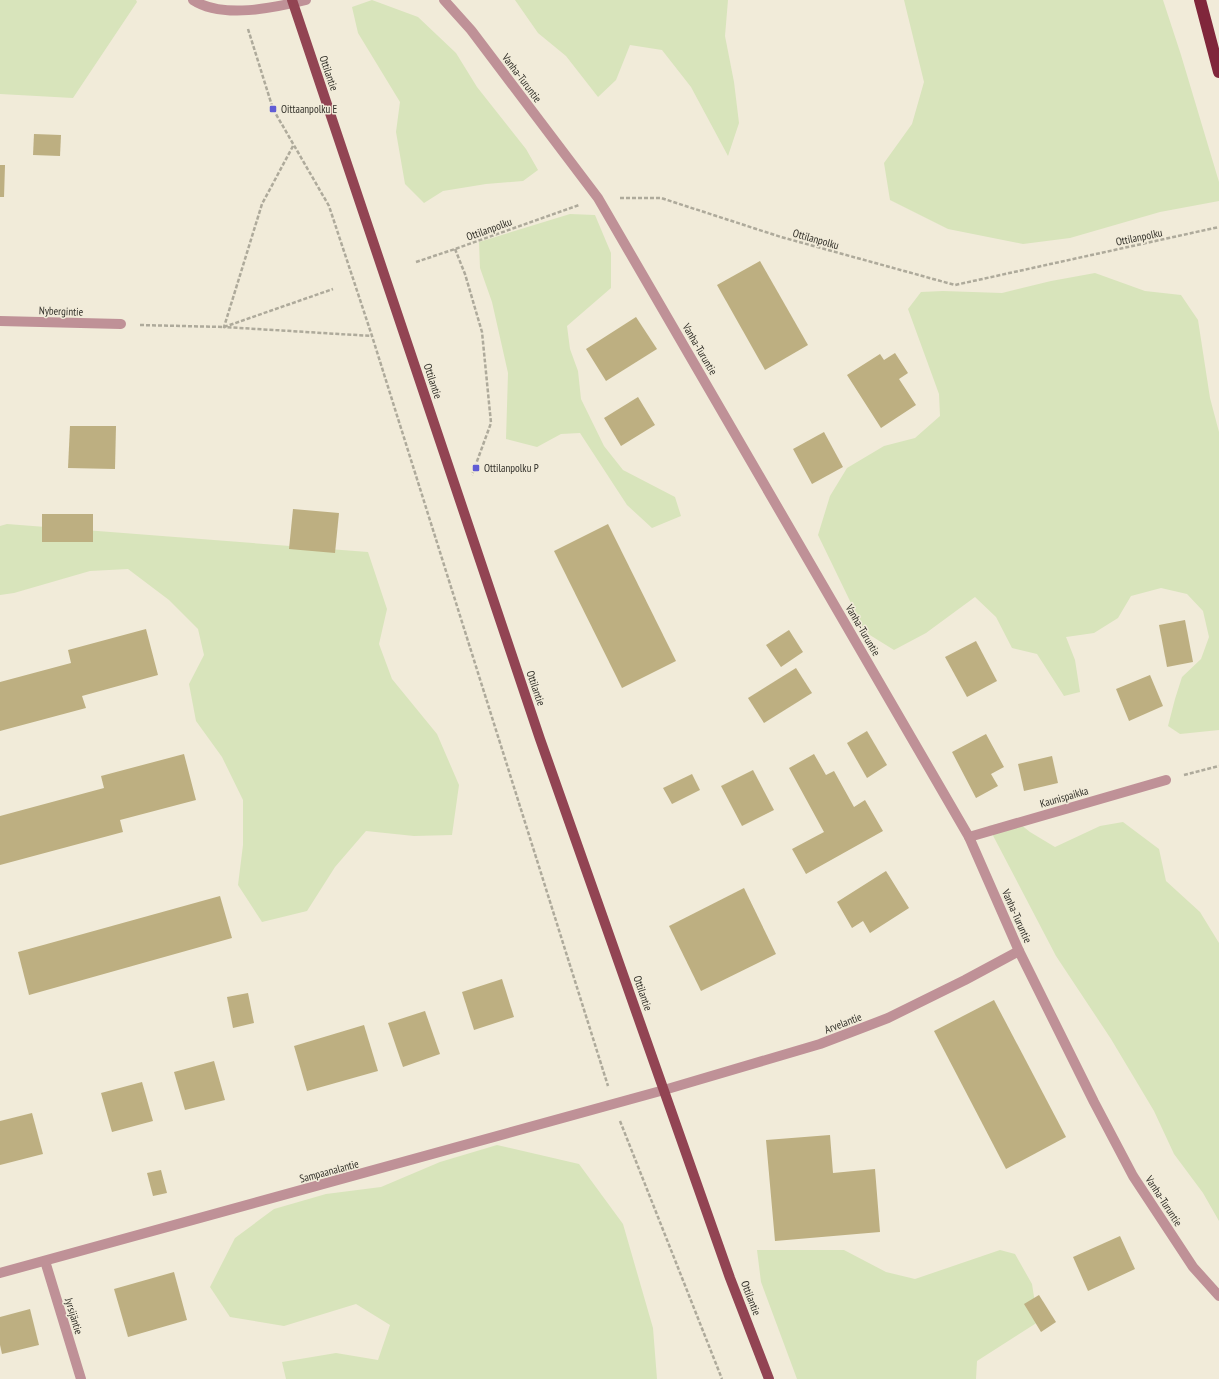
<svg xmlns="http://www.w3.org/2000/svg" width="1219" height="1379" viewBox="0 0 1219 1379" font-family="'PT Sans Narrow',sans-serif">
  <rect width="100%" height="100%" fill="#f1ebd9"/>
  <g fill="#d8e4bb">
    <polygon points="0,0 136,0 137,2 73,98 0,94"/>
    <polygon points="372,0 418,17 456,53 477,87 526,149 538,170 523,181 486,184 443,191 424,203 405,184 396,132 400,102 358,33 352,7"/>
    <polygon points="515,0 728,0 725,36 734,82 739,123 728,156 691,87 662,50 630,45 616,80 598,97 566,56 538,33"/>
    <polygon points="904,0 1163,0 1181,55 1219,182 1219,201 1160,212 1070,238 1023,244 948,229 890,200 884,163 912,124 924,82"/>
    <polygon points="570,214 595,215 611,253 611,288 567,326 570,349 578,371 581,399 604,446 623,470 675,497 681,516 652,528 627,505 580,433 561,434 537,447 506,439 508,373 492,302 480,268 479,242"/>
    <polygon points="1095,273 1145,291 1181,295 1198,320 1210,398 1219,432 1219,730 1180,734 1168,726 1175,699 1182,677 1201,659 1209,637 1203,611 1187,594 1161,588 1131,596 1118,618 1094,633 1066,637 1075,660 1080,692 1064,696 1037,654 1012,648 996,617 975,597 926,633 894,650 865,632 818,535 830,496 847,468 884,446 915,438 940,416 939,394 908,309 921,292 943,291 1002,293 1051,281"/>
    <polygon points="7,524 368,552 387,609 379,644 392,679 437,734 459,785 452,835 414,836 366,831 335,867 307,911 262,922 238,885 243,845 243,800 222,757 196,721 189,684 204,655 198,629 169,600 128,569 90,571 14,593 0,595 0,526"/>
    <polygon points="1015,820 1030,832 1055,847 1100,826 1123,822 1159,849 1166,881 1200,912 1219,943 1219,1221 1203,1193 1174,1154 1154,1111 1111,1039 1056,956 988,826"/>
    <polygon points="497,1145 579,1164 623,1224 653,1328 657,1379 286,1379 282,1362 336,1353 378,1360 390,1325 356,1304 284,1326 230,1317 210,1287 235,1238 274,1209 326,1194 381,1187 440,1162"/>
    <polygon points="757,1250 844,1250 886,1272 915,1279 1000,1250 1015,1254 1032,1284 1038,1322 977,1361 976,1379 797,1379 761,1282"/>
  </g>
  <g fill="#bdaf81">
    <polygon points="34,134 61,135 60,156 33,155"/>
    <polygon points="0,165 5,165 4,197 0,197"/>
    <polygon points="760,261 808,345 765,370 717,285"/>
    <polygon points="636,317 657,349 606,381 586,349"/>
    <polygon points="895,353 908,373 899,379 916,405 881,428 847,375 880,354 884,360"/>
    <polygon points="638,397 655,425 621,446 604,418"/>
    <polygon points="70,426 116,426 115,469 68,468"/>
    <polygon points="824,432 843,467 812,484 793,449"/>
    <polygon points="293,509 339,513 335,553 289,549"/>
    <rect x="42" y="514" width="51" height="28"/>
    <polygon points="608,524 676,661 622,688 554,551"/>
    <polygon points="1185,620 1193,662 1167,667 1159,625"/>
    <polygon points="146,629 158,675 82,696 86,708 0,731 0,682 71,663 68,650"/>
    <polygon points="789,630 803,652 781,667 766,645"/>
    <polygon points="976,641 997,681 967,697 945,657"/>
    <polygon points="796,668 812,693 764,723 748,698"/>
    <polygon points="1150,675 1163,706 1129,721 1116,689"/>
    <polygon points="867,731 887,765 867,778 847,743"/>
    <polygon points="986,734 1004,767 991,774 998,786 976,798 952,752"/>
    <polygon points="184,754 196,800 120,820 123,832 0,865 0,816 104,788 101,776"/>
    <polygon points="814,754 826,775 834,771 854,807 865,800 883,831 806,874 792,849 824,832 789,768"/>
    <polygon points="1052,756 1058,783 1024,791 1018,764"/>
    <polygon points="753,770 774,810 742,826 721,786"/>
    <polygon points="692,774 700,790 672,804 663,788"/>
    <polygon points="886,871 909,908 870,933 863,921 852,928 837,902"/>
    <polygon points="744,888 776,954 701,991 669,926"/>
    <polygon points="220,896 232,938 29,995 18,952"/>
    <polygon points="502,979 514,1017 474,1030 462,992"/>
    <polygon points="248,993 254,1023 233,1028 227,997"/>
    <polygon points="994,1000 1066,1137 1006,1169 934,1031"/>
    <polygon points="425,1011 440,1054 403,1067 388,1023"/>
    <polygon points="364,1025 378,1071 307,1091 294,1046"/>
    <polygon points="214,1061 225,1100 185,1110 174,1072"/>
    <polygon points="142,1082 153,1121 112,1132 101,1093"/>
    <polygon points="32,1113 43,1154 0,1165 0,1121"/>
    <polygon points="830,1135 833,1173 875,1169 880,1232 775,1241 766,1140"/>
    <polygon points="161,1170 167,1193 153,1196 147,1173"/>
    <polygon points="1120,1236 1135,1269 1088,1291 1073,1257"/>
    <polygon points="174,1272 187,1320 128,1337 114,1289"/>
    <polygon points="1039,1295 1056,1322 1041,1332 1024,1304"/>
    <polygon points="30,1309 39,1345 2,1354 0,1345 0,1317"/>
  </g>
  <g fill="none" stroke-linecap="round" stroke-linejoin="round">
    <g stroke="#aeaa9b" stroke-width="2.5" stroke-dasharray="4 2" stroke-linecap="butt">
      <polyline points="248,29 273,109 329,206 372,336 608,1086"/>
      <polyline points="293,146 262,204 224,327 372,336"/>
      <polyline points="620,198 661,198 781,237 955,285 1219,227"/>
      <polyline points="455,249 465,274 482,332 491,423 472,475"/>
      <polyline points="416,262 455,249 579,205"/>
      <polyline points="140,325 224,327 333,289"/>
      <polyline points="1184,775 1219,766"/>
      <polyline points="620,1121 722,1379"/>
    </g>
    <g stroke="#bf9197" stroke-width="10">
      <path d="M193,0C222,19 274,8 306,0"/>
      <polyline points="444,0 471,30 598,198 969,837 1019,951 1094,1102 1133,1176 1193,1267 1219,1296"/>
      <polyline points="0,321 121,324"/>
      <polyline points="969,837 1166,780"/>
      <polyline points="45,1261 81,1379"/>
      <polyline points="0,1273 664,1090 820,1044 888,1018 965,980 1019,951"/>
    </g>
    <polyline stroke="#924453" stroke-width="10" points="292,0 540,739 730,1278 769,1379"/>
    <polyline stroke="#80263b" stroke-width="12" points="1200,0 1219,72"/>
  </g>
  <g fill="#605cd5" stroke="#f1ebd9" stroke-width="1.5">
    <rect x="269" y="105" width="8" height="8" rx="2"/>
    <rect x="472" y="464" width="8" height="8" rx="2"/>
  </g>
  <g text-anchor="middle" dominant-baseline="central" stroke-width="3" stroke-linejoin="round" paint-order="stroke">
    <g font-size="11" fill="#323029" stroke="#f1ebd9">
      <text transform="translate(329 73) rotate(71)">Ottilantie</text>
      <text transform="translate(522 78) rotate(53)">Vanha-Turuntie</text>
      <text transform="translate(489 229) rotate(-20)">Ottilanpolku</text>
      <text transform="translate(1139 237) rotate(-12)">Ottilanpolku</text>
      <text transform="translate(816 239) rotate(16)">Ottilanpolku</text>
      <text transform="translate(61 311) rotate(2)">Nybergintie</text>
      <text transform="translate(700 349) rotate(60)">Vanha-Turuntie</text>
      <text transform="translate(433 381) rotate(72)">Ottilantie</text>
      <text transform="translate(863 630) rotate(60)">Vanha-Turuntie</text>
      <text transform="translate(536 688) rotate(71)">Ottilantie</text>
      <text transform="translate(1064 797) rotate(-16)">Kaunispaikka</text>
      <text transform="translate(1017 916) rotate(66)">Vanha-Turuntie</text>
      <text transform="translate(643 993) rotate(71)">Ottilantie</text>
      <text transform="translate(843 1023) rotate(-21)">Arvelantie</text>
      <text transform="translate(329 1171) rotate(-15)">Sampaanalantie</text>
      <text transform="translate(1164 1201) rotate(57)">Vanha-Turuntie</text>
      <text transform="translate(751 1298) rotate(69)">Ottilantie</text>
      <text transform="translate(74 1316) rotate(73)">Jyrsijäntie</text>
    </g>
    <g font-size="11" fill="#323029" stroke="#f1ebd9" text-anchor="start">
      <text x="281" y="109">Oittaanpolku E</text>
      <text x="484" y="468">Ottilanpolku P</text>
    </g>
  </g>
</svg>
